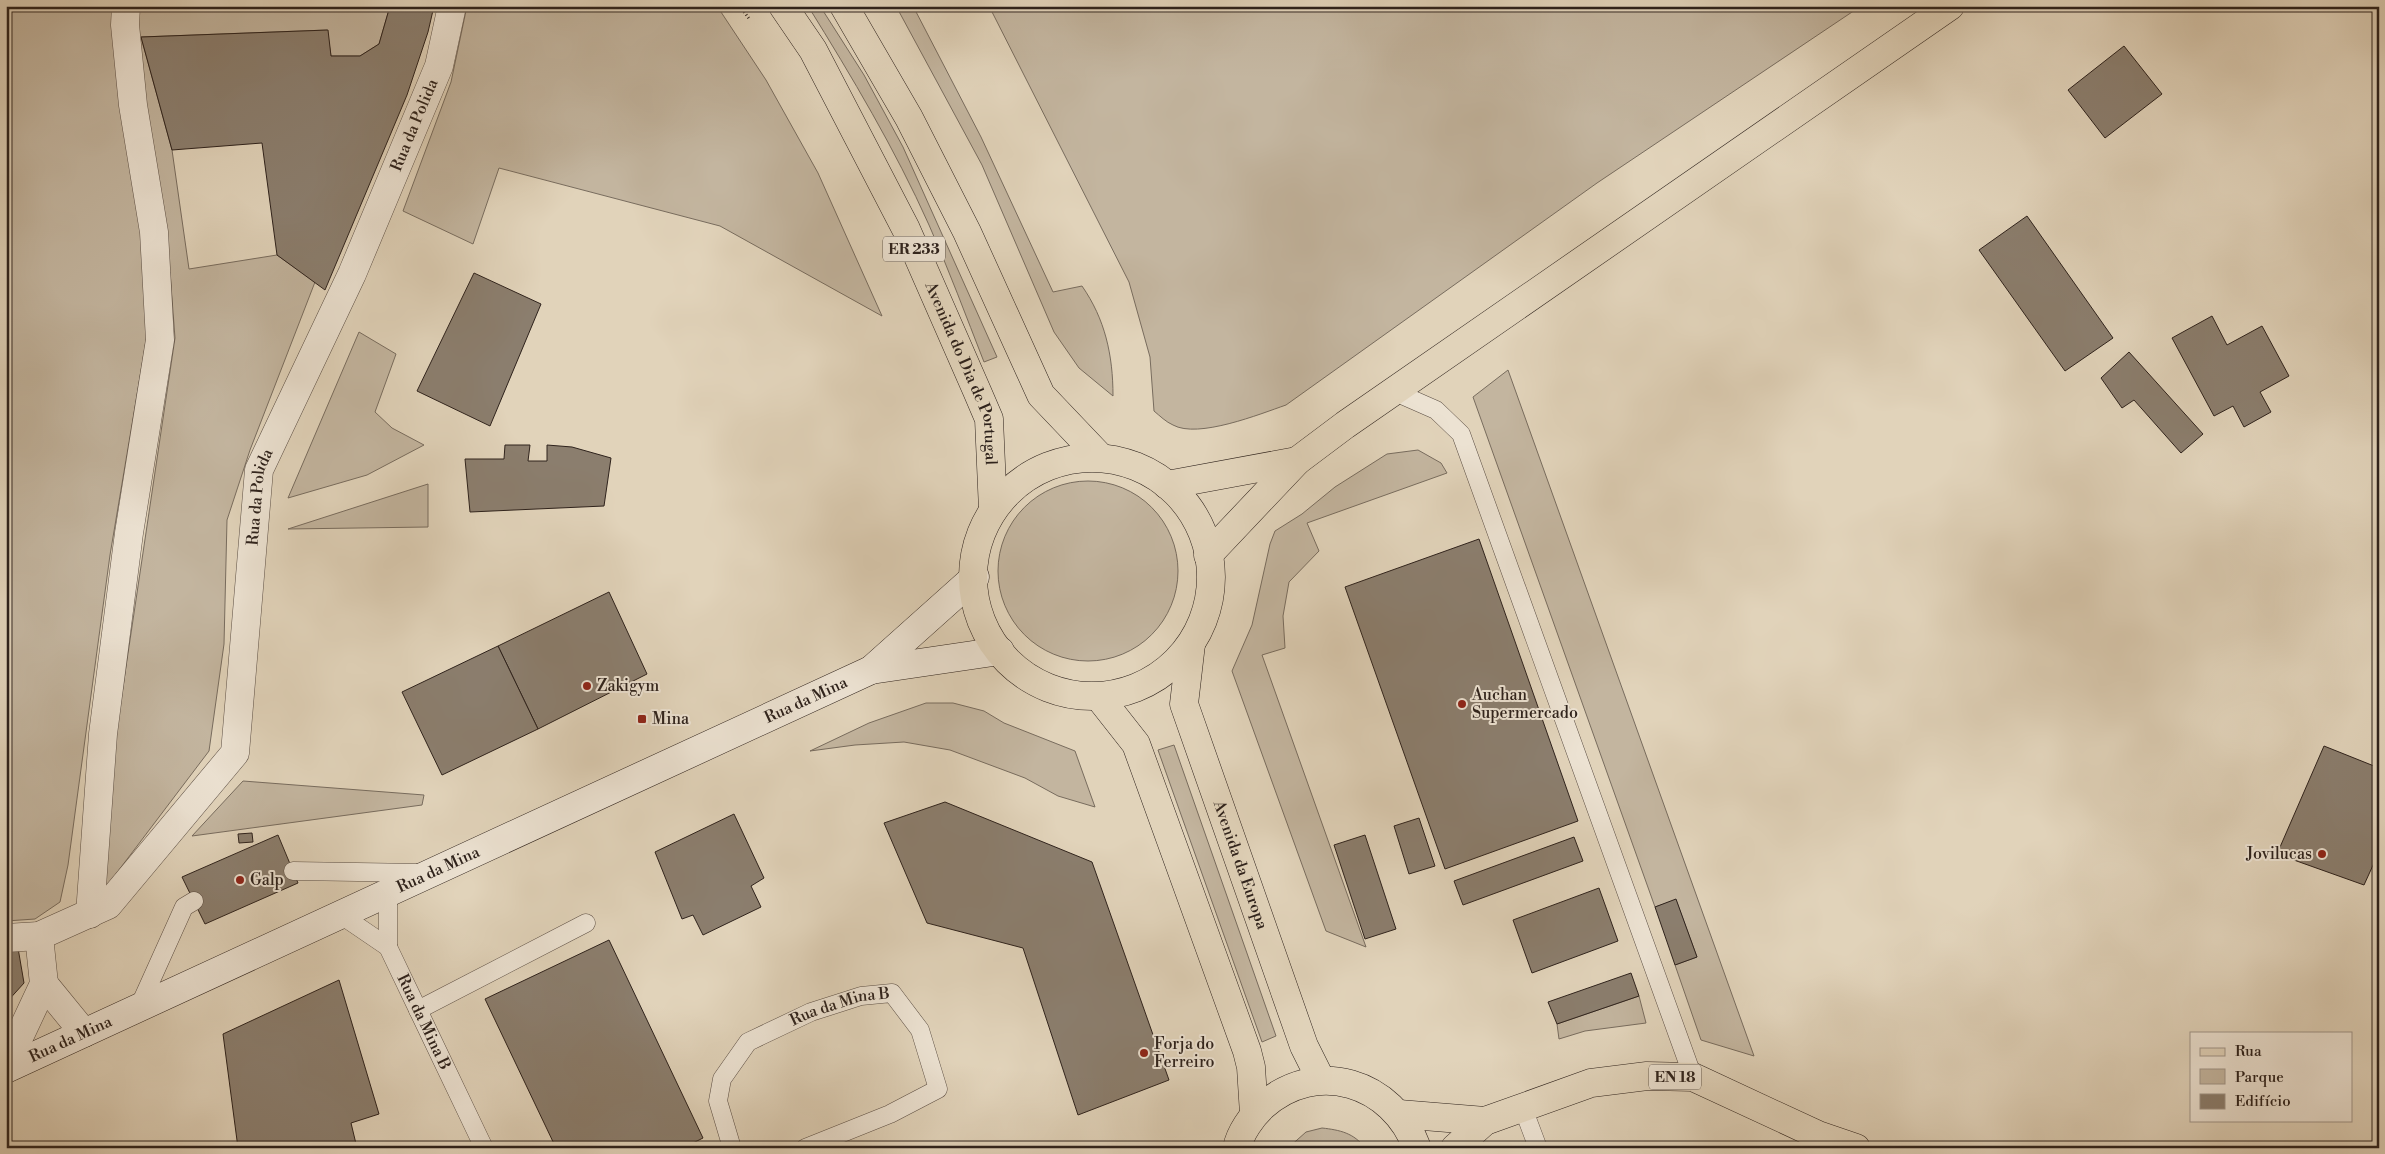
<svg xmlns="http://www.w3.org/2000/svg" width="2385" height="1154" viewBox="0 0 2385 1154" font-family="'Libre Bodoni',serif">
  <rect width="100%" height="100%" fill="#e1d3ba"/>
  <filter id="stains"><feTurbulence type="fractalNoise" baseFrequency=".004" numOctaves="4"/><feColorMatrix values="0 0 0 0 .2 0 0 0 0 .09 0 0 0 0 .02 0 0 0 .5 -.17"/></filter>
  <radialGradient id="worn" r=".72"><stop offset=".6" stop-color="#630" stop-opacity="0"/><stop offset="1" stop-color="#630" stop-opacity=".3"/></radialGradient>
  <g fill="#c3b59f" stroke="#786c5e">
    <polygon points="6,6 147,6 147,11 270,11 270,6 390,6 379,44 360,56 331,56 327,30 141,37 172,150 189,269 277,255 315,282 250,450 227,520 224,644 209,751 103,891 116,734 175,338 170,272 147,335 110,555 68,865 60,902 35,919 6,921"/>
    <polygon points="467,6 717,6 766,80 818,173 882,316 720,226 499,168 473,244 403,211 451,82"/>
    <path d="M808,6H820L864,75L903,147L997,357L984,362C966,316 949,270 929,225C895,149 852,77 808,6Z"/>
    <path d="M896,6H913L981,137L1053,292L1082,286C1105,319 1113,355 1113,396L1079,368L1054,332L982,165Z"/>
    <path d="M989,6H1861L1597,183L1286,405C1260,414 1198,439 1173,425C1166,422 1160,416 1154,411L1150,357L1129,282Z"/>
    <polygon points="359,332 396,354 375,412 392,428 424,445 367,475 288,498"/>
    <polygon points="1508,370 1754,1056 1701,1040 1675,965 1697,957 1676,900 1655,907 1473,397"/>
    <polygon points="1418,450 1441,463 1447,473 1307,523 1319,551 1289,582 1283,616 1285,648 1262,655 1366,947 1326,931 1232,671 1252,625 1270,544 1275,531 1302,514 1335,487 1387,454"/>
    <circle cx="1088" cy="571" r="90"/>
    <polygon points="428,484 428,527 288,529"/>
    <polygon points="926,703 953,703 984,711 1004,723 1075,751 1095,807 1058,796 1025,778 950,750 904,742 855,745 810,751 869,723"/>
    <polygon points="1174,745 1276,1036 1262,1042 1158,750"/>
    <polygon points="243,781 424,795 422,805 192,836"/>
    <polygon points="1639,996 1646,1023 1585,1031 1559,1039 1557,1024"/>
    <path d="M1322,1128C1340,1130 1354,1133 1365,1148H1288L1306,1132Z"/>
  </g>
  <g fill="#8b7e6e" stroke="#2e221c">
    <polygon points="390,6 434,6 428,32 407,95 325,290 277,255 262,143 172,150 141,37 328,30 331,56 360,56 379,44"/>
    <polygon points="2124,46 2162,94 2105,138 2068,90"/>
    <polygon points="2027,216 2113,338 2065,371 1979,250"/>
    <polygon points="474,273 541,304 490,426 417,391"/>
    <polygon points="2212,316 2227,345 2262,326 2289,376 2260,392 2271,412 2244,427 2233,406 2214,416 2172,338"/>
    <polygon points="2129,352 2203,434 2181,453 2134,400 2122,408 2101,378"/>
    <polygon points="505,445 530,445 528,461 547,461 547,445 572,447 611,458 604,506 470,512 465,459 504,459"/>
    <polygon points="1479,539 1578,821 1445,869 1345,587"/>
    <polygon points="609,592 647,674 538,729 498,646"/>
    <polygon points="498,646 538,729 442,775 402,692"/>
    <polygon points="2324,746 2379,768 2379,852 2364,885 2277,854"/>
    <polygon points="945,802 1092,862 1169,1080 1078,1115 1023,948 927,923 884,823"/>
    <polygon points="734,814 764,878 751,886 761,907 703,935 693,915 682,919 655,852"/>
    <polygon points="1419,818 1435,866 1409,874 1394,826"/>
    <polygon points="252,833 253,842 239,843 238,834"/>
    <polygon points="278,835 298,883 205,924 182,877"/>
    <polygon points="1365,835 1396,929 1365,939 1334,845"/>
    <polygon points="1574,837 1583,861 1463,905 1454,881"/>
    <polygon points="1599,888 1618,941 1532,973 1513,920"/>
    <polygon points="1676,899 1697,957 1675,965 1655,907"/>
    <polygon points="609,940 703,1138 683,1148 556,1148 485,999"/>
    <polygon points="18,948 24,983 6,1003 6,950"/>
    <polygon points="1631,973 1639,996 1557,1024 1548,1002"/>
    <polygon points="339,980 379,1114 351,1123 357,1148 238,1148 223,1034"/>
  </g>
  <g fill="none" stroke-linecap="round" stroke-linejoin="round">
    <defs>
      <g id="service">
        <polyline points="1395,392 1436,410 1461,434 1693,1077"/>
        <polyline points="293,871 421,873"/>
        <polyline points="388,895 388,947"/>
        <path id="s1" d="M341,915L388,947L484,1148"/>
        <polyline points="139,1007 184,907 194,901"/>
        <polyline points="418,1010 586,923"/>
        <polyline points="1523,1108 1538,1148"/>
        <path id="s2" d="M732,1148L718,1101L722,1079L748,1042L811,1012L861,996L892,993L920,1030L938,1089L890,1114L805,1148"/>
      </g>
      <g id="minor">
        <polyline points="90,914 103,734 129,533 160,340 154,232 133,105 125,25 126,6"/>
        <path id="s3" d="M6,938L39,936L108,905L235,753L259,470L352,274L439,66L452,6"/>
        <polyline points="44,984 84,1033"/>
        <polyline points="6,1065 44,984 39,936"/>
      </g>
      <g id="secondary">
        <polyline points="871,670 975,577"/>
        <path id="s4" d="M6,1069L871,670L1000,651"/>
      </g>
      <g id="primary">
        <path id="s5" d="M783,6L813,50L906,229L977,391L989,419L993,510"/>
        <polyline points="844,6 909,118 967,232 1041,395 1100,457"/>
        <circle cx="1092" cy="577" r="119"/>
        <polyline points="1167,485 1297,461"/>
        <polyline points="1208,555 1297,461 1345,425 1950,6"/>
        <path id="s6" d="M1191,644L1184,704L1304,1046L1321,1080"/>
        <polyline points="1099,697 1136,744 1247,1051 1251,1067 1254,1114"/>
        <polyline points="1399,1114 1485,1121"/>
        <path d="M1237,1148C1240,1133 1252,1116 1263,1106C1316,1058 1393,1082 1417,1148"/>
        <polyline points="1455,1148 1485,1121 1591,1083 1647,1076 1693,1077 1818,1135 1856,1148"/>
      </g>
    </defs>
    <use href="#service" stroke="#5b4e44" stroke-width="19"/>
    <use href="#minor" stroke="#5b4e44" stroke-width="29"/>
    <use href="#secondary" stroke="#2e221c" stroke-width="29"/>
    <use href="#primary" stroke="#2e221c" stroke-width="29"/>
    <polyline stroke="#2e221c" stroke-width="3" stroke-dasharray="1 2.5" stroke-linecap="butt" points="740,6 750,20"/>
    <use href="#service" stroke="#ece2d2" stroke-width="18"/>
    <use href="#minor" stroke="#ece2d2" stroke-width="28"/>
    <use href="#secondary" stroke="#ece2d2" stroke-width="28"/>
    <use href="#primary" stroke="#e1d3ba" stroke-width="28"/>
  </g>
  <g fill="#8f2418" stroke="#ece2d2" stroke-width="2">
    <circle cx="587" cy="686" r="5"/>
    <circle cx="1462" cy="704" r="5"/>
    <rect x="637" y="714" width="10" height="10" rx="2.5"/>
    <circle cx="2322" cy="854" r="5"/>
    <circle cx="240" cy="880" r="5"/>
    <circle cx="1144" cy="1053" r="5"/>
  </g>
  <g text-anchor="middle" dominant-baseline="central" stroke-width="4" stroke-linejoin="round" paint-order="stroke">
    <g fill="#ece2d2" stroke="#675c53" stroke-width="1">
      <rect x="883" y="236.5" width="62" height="25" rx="4"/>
      <rect x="1649" y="1064.5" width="52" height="25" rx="4"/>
    </g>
    <g font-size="15" font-weight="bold" fill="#2e221c">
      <text x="914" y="249">ER 233</text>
      <text x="1675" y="1077">EN 18</text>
    </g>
    <g font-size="16" fill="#2e221c" stroke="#ece2d2">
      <text stroke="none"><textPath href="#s3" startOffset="969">Rua da Polida</textPath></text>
      <text stroke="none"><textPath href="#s5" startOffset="411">Avenida do Dia de Portugal</textPath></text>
      <text stroke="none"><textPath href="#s3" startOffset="564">Rua da Polida</textPath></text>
      <text stroke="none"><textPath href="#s4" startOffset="881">Rua da Mina</textPath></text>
      <text stroke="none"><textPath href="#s6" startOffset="231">Avenida da Europa</textPath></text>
      <text stroke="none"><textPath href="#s4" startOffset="476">Rua da Mina</textPath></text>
      <text stroke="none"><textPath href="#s2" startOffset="216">Rua da Mina B</textPath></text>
      <text stroke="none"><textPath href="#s1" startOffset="140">Rua da Mina B</textPath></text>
      <text stroke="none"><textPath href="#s4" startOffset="71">Rua da Mina</textPath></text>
    </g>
    <g font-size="16" fill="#2e221c" stroke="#ece2d2" text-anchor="start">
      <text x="597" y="686">Zakigym</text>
      <text x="1472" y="695">Auchan<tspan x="1472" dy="18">Supermercado</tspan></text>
      <text x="652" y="719">Mina</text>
      <text x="2312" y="854" text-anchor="end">Jovilucas</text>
      <text x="250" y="880">Galp</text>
      <text x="1154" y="1044">Forja do<tspan x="1154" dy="18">Ferreiro</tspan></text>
    </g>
  </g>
  <rect width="2385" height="1154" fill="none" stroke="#e1d3ba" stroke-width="25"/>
  <rect x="8" y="8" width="2370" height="1139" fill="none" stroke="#2e221c" stroke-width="2.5"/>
  <rect x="12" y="12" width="2360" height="1129" fill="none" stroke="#2e221c"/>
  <rect x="2190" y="1032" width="162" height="90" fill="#ece2d2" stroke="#a09589"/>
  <rect x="2200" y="1048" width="25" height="8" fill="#e1d3ba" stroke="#a09589"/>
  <text x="2235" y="1056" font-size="15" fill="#2e221c">Rua</text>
  <rect x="2200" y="1069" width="25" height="15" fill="#c3b59f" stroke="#a09589"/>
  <text x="2235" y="1082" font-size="15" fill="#2e221c">Parque</text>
  <rect x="2200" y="1094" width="25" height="15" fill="#8b7e6e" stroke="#a09589"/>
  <text x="2235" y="1106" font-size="15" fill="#2e221c">Edifício</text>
  <rect width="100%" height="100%" filter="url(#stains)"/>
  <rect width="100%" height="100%" fill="url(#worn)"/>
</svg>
